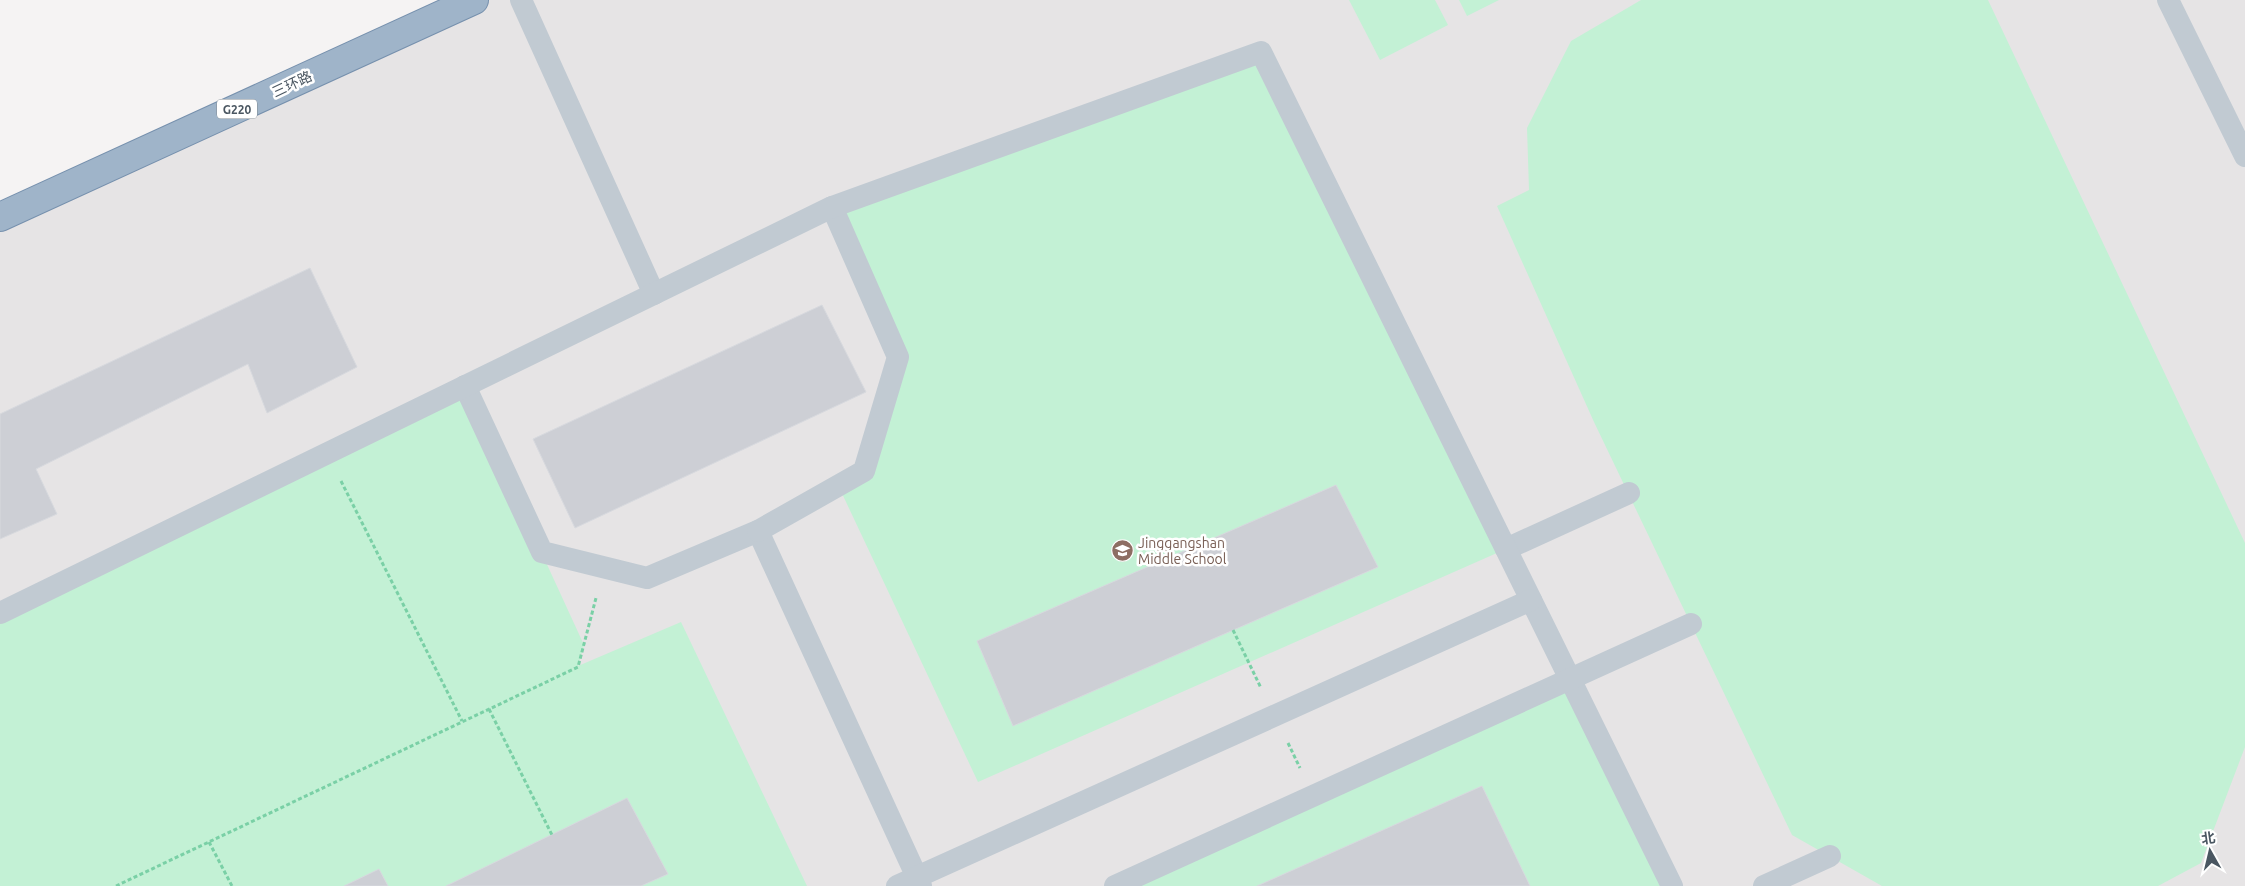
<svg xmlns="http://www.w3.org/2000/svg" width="2245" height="886" viewBox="0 0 2245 886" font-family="Ubuntu,'Noto Sans SC',sans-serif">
  <rect width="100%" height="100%" fill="#f5f3f3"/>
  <polygon fill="#e6e4e5" points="474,0 2245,0 2245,886 0,886 0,217"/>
  <g fill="#c3f1d5">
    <polygon points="1349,0 1435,0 1448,25 1380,60"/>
    <polygon points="1459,0 1499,0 1467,16"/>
    <polygon points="1641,0 1988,0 2245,543 2245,747 2201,863 2158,886 1882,886 1792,835 1594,422 1497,206 1529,190 1527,128 1571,41"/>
    <polygon points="1261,52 1506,549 978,782 838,485 864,471 898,357 832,207"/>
    <polygon points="465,386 584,645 578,666 681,622 807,886 0,886 0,613"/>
    <polygon points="1569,678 1672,886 1133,886"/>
  </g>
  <g fill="#cdcfd5" stroke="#d7d9de">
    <polygon points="310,268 357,367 267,413 248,364 36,469 57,514 0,539 0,414"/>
    <polygon points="822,305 866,392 575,528 533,439"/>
    <polygon points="1336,485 1378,567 1013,726 977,641"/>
    <polygon points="1482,786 1530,886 1257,886"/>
    <polygon points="627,798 668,874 641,886 446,886"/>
    <polygon points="379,869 388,886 344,886"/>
  </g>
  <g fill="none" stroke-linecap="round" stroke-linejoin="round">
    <defs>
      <polyline id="trunk" points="0,217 474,0"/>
    </defs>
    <use href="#trunk" stroke="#7690ad" stroke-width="30"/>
    <g stroke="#7ad0a6" stroke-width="3" stroke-dasharray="4 2.5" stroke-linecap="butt">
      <polyline points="341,481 462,721"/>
      <polyline points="1233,630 1261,688"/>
      <polyline points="489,709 552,835"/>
      <polyline points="1288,743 1300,768"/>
      <polyline points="209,842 232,886"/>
      <polyline points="116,886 578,667 596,598"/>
    </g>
    <g stroke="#c1cad2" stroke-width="22">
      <polyline points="521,0 654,294"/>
      <polyline points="2168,0 2245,156"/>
      <polyline points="465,386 542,552 647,578 758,531 921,886"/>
      <polyline points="758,531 864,471 898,357 832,207"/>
      <polyline points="1506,549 1629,493"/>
      <polyline points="0,613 832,207 1261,52 1672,886"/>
      <polyline points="897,886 1531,600"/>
      <polyline points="1115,886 1691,624"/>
      <polyline points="1764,886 1830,856"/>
    </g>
    <use href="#trunk" stroke="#9fb4c9" stroke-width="28"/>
  </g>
  <defs>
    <symbol id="school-disc" viewBox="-11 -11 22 22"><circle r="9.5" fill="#8d6e63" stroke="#fff"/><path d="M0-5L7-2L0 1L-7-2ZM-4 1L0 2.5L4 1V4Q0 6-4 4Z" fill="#fff"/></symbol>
  </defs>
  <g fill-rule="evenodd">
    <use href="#school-disc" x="1110" y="538" width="25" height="25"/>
  </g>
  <g text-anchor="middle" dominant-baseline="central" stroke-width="5" stroke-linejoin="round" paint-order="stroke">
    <rect fill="#fff" stroke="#808990" stroke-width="1" x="217" y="99.5" width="40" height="19" rx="4"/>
    <g font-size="12" font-weight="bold" fill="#4a5661">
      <text x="237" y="109">G220</text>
    </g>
    <g font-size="14" fill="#4a5661" stroke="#fff">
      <text transform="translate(292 84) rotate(-25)">三环路</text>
    </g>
    <g font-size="14" fill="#785e54" stroke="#fff" text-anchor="start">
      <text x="1138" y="543">Jinggangshan<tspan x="1138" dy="16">Middle School</tspan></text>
    </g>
  </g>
  <g transform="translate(2210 851) rotate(352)" stroke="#ffffff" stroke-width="4" paint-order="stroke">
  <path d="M0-4L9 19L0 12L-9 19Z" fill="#4a5661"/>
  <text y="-8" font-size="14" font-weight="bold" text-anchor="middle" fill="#4a5661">北</text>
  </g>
</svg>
